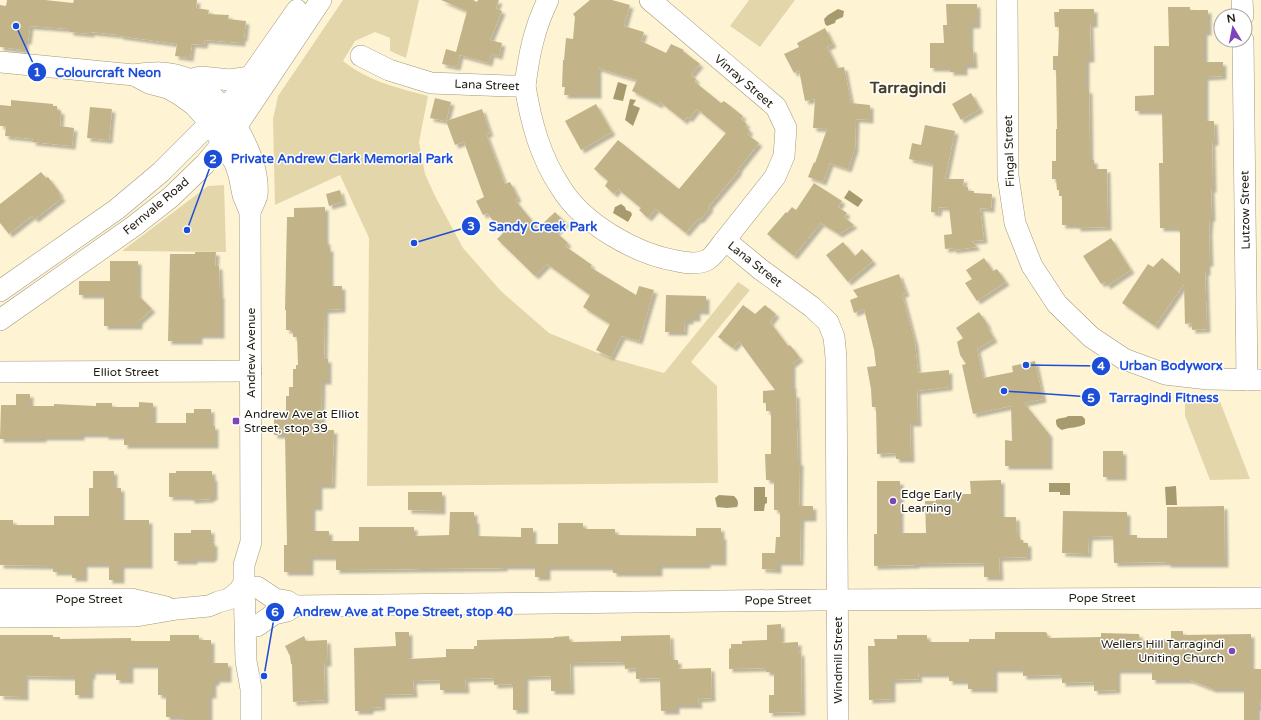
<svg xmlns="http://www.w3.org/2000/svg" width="1261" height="720" viewBox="0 0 1261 720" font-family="'Varela Round',sans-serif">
  <defs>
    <filter id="shadow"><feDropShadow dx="3.5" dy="3.5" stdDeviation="1" flood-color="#0004"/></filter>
  </defs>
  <rect width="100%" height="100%" fill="#fef4d4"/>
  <g fill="#e4d6ab">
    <path d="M343,0H419L406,58L390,51V38L375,32L355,41L343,61C370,82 395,87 428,96L419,142L425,174L435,196L463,248L501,291L549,333L610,358L664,373L738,282L750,290L691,362L717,386L718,483L367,486L369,238L340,175L275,205L273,119L278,96Z"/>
    <polygon points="749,0 795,0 760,47 730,26"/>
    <polygon points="224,185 226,252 122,251 208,186"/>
    <polygon points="1185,399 1219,399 1250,479 1210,480 1185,416"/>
  </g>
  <g fill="#a89a6f">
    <polygon points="838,9 844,11 843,17 836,20 835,23 827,26 825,24 824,19 828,15"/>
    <polygon points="618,82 627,85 623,101 613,99"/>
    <polygon points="630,99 636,100 633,105 640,108 633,126 625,120"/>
    <polygon points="849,190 863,200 858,207 844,198"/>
    <polygon points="621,204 625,207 626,210 631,212 632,215 628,222 613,213 615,207"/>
    <path d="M1068,416H1082L1085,419V424C1079,428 1070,427 1062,430C1057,427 1056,426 1056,420C1060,417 1064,419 1068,416Z"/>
    <polygon points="1049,483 1070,483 1070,495 1060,495 1060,492 1049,492"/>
    <polygon points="1176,486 1177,505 1166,505 1165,487"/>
    <polygon points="754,487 765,487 765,497 767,497 767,503 765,504 764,511 754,511"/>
    <path d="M719,495L734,496C738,500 739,502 737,507L727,508L717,507L715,498Z"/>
  </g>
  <g fill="#c2b488" filter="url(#shadow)">
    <polygon points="7,0 45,0 73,3 74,0 197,0 196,8 209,10 208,14 229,15 228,19 246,21 244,38 242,38 242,43 205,40 204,45 192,44 190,58 175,56 177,44 120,36 120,35 91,32 91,34 70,32 70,29 30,26 28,41 25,41 25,50 0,47 0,5 6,6"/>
    <polygon points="441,0 473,0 477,2 478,0 499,0 496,8 502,11 490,40 502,43 499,56 491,54 489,63 460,55 457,67 442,64 446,49 456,52 467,11"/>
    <polygon points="590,0 612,0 630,5 624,26 644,32 641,41 666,53 671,44 684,50 683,51 700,64 691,75 696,79 695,82 721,103 724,101 743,116 741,119 747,124 745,126 750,131 747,134 759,143 739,168 738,172 709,206 710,208 700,220 698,219 686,233 656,209 648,218 639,210 641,208 618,189 614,194 605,186 608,181 594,169 618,140 679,189 726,133 697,109 689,119 687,117 684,121 660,102 659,105 632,91 637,80 598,68 598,95 564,95 565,87 562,87 563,60 564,60 566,38 573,39 575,17 573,14"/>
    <polygon points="946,4 977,4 977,25 970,25 970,49 973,49 974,65 964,65 964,72 950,72 950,68 930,68 930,43 944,43 943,25 947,25"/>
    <polygon points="1168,7 1190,7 1190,10 1208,10 1208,32 1204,32 1204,62 1223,62 1223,76 1205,77 1205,121 1214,121 1215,142 1212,142 1213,189 1211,189 1212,218 1210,218 1209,232 1210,263 1207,263 1207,272 1205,272 1207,329 1192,330 1192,323 1185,324 1184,284 1155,326 1122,303 1148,264 1153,267 1162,258 1180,274 1180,229 1176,229 1176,228 1160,228 1159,163 1163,163 1162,111 1135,111 1135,96 1154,95 1154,46 1169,46"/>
    <polygon points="1059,9 1094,9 1094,24 1090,24 1091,59 1086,59 1086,90 1089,90 1090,160 1094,160 1094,169 1107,169 1108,227 1077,228 1077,225 1062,225 1062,196 1059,196 1059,190 1057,190 1056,179 1052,179 1052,161 1056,161 1056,129 1057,129 1056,70 1053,70 1053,56 1058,56 1059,27 1055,27 1054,12 1059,12"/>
    <polygon points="825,28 833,44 827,47 837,68 844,67 851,103 870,105 870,120 856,119 855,148 848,169 830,163 823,182 808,177 814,162 815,163 827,129 813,128 815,99 805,101 799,70 794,73 784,54 799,47 797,43"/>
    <polygon points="971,93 980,109 961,120 952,104"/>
    <polygon points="435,98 451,102 446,121 430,118"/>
    <polygon points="11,100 53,104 53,106 57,106 57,110 61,111 60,126 74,128 72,146 32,142 33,139 5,136 6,126 0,126 0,105 11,106"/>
    <polygon points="596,104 612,132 581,150 565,121"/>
    <polygon points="90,107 112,109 109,140 87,138"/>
    <polygon points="482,109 490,133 486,134 505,184 510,182 518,198 515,200 538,228 555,212 565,222 556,232 568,243 565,246 592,265 590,267 636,295 639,286 654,290 639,341 622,336 611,357 596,350 610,324 583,307 590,295 547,264 535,276 497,239 503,233 487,213 483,215 476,201 484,197 464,142 455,145 446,121"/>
    <polygon points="925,125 955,131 945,179 964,179 963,186 968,187 968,191 974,191 974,193 992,194 991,209 980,208 984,240 972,241 977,247 953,250 953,248 945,249 944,235 952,234 949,208 939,207 938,213 931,212 933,164 909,159 912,143 921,145"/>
    <polygon points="41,172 46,178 48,177 60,193 59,194 62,198 35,219 32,216 9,234 0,223 0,204"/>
    <polygon points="814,183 842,201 838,207 847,213 844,217 854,225 839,234 821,223 794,256 767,234 786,212 787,213 792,207 796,210"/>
    <polygon points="340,190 343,202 329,206 326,194"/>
    <polygon points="325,207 325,241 327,241 327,248 330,248 330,286 342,286 342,309 325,310 324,359 328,359 328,381 322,381 321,430 334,430 332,485 319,485 319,507 312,507 312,531 329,531 329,541 359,541 359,527 414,527 414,536 449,535 450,512 474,512 474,520 476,520 476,536 521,537 521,528 533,528 533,544 558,544 558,523 583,523 583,529 615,529 615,535 696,536 696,528 721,528 721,536 723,536 723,562 707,562 707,565 659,565 659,573 613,573 613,567 547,567 547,577 535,577 535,566 504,566 504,568 336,570 336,557 310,557 310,572 284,572 284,545 287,545 285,435 274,435 274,419 286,420 286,396 289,396 289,387 293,387 293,369 296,369 296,365 298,365 297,337 293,337 293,330 286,330 286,310 285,310 287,217 294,217 294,208"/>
    <polygon points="1111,238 1131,270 1107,286 1105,282 1101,284 1083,256"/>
    <polygon points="843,242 855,256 862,249 873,261 848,282 826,255"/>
    <polygon points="195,252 216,252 215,266 219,266 220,295 221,295 221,335 199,335 199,341 168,341 170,254 195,254"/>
    <polygon points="984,258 993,271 997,269 1006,282 977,301 965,283 972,279 966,270"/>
    <polygon points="110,261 138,261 138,295 152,309 139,321 139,326 104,326 104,295 79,295 79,281 110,281"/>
    <polygon points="899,274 906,293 902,294 915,343 918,373 949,370 949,387 917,391 918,423 910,423 911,459 896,459 895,453 877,454 876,407 872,407 871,389 867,367 876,366 874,350 864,309 854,313 850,300 858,297 853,290"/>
    <polygon points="666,295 706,296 706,311 697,311 697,318 690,318 690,321 685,321 684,332 665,332"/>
    <polygon points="743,305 755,314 765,305 776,314 770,322 788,346 790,345 800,358 792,364 792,385 793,385 793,394 796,394 798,462 800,462 799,506 813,506 813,518 801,518 800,562 778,562 778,570 762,569 762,553 775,553 776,537 780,537 780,510 774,510 774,480 766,480 765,454 771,454 771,411 766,411 766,403 763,403 763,391 775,390 739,341 733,348 718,337"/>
    <polygon points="979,312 988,325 987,326 994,339 977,349 983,378 1013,372 1012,366 1035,361 1043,399 1024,403 1049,434 1049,466 1005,466 1005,440 1012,441 1011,406 973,414 962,365 966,364 960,355 957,342 963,338 956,328"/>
    <polygon points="16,394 30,394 30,406 54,406 54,404 96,406 96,403 112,403 112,407 139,407 139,402 153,403 153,423 186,423 186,413 194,413 194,409 211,409 211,426 215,426 215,445 124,445 124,436 105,436 105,434 81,434 81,437 43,437 43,439 0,439 1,405 16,405"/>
    <rect x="1103" y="451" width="20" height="26"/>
    <polygon points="93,471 114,471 114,488 121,488 121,520 149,520 149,565 121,565 121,580 109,580 109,564 84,564 84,578 72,578 72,572 53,572 53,566 0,565 0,520 13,520 13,525 54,525 54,516 89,516 89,488 93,488"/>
    <polygon points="176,471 212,471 212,478 214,477 214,497 211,497 211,499 191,500 191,497 169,497 169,473 176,473"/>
    <polygon points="1001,480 1001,517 1016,517 1017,537 1020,537 1020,540 1023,540 1023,543 1028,543 1028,557 999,558 1000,577 984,577 984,563 916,564 916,565 874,566 874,534 877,534 877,481 900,481 900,533 926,533 925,501 936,501 936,494 971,494 970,481"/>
    <polygon points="408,492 442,492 442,511 408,510"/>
    <polygon points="1224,506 1225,564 1167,564 1167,562 1114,563 1113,536 1089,537 1088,554 1062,553 1063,511 1127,512 1127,535 1137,535 1137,538 1167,538 1167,507"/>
    <polygon points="191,530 211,530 211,542 214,543 214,557 212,557 212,559 194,559 194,561 174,561 174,533 191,533"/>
    <polygon points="781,624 781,643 798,642 798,653 801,652 802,712 769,713 769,695 774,695 774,672 766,672 766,668 729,669 729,649 731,648 731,644 742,644 742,641 767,640 767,625"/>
    <polygon points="1171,631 1183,631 1183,635 1251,634 1251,669 1261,669 1261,700 1260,707 1257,707 1257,720 1244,720 1244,689 1213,689 1190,680 1152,680 1152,670 1117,670 1117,690 1094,691 1094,682 1062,683 1062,675 1023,676 1023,669 994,669 994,689 968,689 968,681 949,681 949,674 918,674 919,679 892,680 892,699 869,700 868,646 875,646 874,639 897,639 897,635 927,635 927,642 969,642 969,639 995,639 995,632 1045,632 1047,633 1048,638 1101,637 1101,633 1139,634 1140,641 1171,639"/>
    <polygon points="395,632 409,632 409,659 446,657 446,649 474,649 474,646 477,646 477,640 554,638 554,637 569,636 570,642 621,641 621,636 670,635 671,660 678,660 678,669 711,668 712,698 698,699 699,705 676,705 676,711 661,711 660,678 636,679 636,668 625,669 624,662 570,663 571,691 551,691 551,676 525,677 525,710 513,710 513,684 494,685 494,678 465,679 466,690 440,690 440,680 413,681 414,694 382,695 382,707 370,708 370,711 355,711 354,648 396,646"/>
    <polygon points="0,635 53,635 53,637 60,637 60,639 131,638 131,641 170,641 170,635 199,635 199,640 211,640 211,663 228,663 228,679 216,679 216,682 213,682 213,695 209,695 209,720 183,720 183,717 166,717 166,695 158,695 158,665 130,665 130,680 116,680 116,671 92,671 92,676 90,676 90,695 75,695 75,677 25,676 25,697 0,696"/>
    <polygon points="304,636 306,641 327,640 328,663 324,663 325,700 293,702 292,664 291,664 290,656 285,646"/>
  </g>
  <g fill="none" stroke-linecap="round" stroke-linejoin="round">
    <defs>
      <g id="minor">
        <polyline points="650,0 776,107 786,128 784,156 775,177 725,240"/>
        <polyline points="1007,0 1008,176 1015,223 1032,266 1057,304 1091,337 1124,359 1165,374 1208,379 1261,380"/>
        <polyline points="1242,0 1243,16"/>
        <polyline points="1243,40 1247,380"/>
        <path d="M361,56L389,70L431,83L509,86H525C531,122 540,157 561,188C583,224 636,254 677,261C686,263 698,265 707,260C712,258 721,245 725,240L760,269L812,307L828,322L834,337L836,357L838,720"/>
        <path d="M0,62L134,75C154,72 169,71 188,79C223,95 261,155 257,195C256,200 252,206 250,212"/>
        <polyline points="134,75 149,83 168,88 180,95 194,105 210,123 235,163 239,175 243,195 250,212 251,542 244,565 244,583 246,661 251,689 251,720"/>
        <polyline points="189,80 201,77 230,80 250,77"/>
        <path d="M525,86C529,54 534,29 548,0"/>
        <polyline points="0,291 117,209 161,172 224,109 241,90 297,10"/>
        <polyline points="0,320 134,226 171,197 205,164 236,127 321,0"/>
        <polyline points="0,372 251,371"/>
        <polyline points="257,587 275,599 287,601 295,606"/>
        <polyline points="0,599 131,599 166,607"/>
        <polyline points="0,617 136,616 177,609 209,606 218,602 229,599 239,591 244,583"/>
        <polyline points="257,626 274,614 287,611 295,606 818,600 1261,598"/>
      </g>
    </defs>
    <use href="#minor" stroke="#a1987a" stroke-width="22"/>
    <use href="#minor" stroke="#fff" stroke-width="21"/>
  </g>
  <g fill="#7e44ba" stroke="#fff" stroke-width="1.5">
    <rect x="232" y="417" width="8" height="8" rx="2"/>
    <circle cx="893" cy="501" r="4"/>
    <circle cx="1232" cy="651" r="4"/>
  </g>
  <g text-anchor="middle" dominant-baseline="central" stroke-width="3" stroke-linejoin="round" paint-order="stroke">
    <g font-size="12" fill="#211d12" stroke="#fff">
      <text transform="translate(744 81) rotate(41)">Vinray Street</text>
      <text transform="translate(487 85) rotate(2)">Lana Street</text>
      <text transform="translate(1009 151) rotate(-92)">Fingal Street</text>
      <text transform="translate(156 206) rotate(-40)">Fernvale Road</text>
      <text transform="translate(1245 210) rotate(-91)">Lutzow Street</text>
      <text transform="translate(755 264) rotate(38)">Lana Street</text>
      <text transform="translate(251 353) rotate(-90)">Andrew Avenue</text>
      <text x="126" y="372">Elliot Street</text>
      <text x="1102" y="598">Pope Street</text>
      <text x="89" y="599">Pope Street</text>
      <text transform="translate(778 600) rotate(-1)">Pope Street</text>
      <text transform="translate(838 660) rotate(-90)">Windmill Street</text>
    </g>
    <g font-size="12" fill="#211d12" stroke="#fff" text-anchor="start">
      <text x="244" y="414">Andrew Ave at Elliot<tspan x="244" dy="14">Street, stop 39</tspan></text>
      <text x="901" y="494">Edge Early<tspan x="901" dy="14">Learning</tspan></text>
      <text x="1224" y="644" text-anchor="end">Wellers Hill Tarragindi<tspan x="1224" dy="14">Uniting Church</tspan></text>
    </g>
    <g font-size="16" font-weight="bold" fill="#484026" stroke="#fff">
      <text x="908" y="88">Tarragindi</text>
    </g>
  </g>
  <path fill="none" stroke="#1d4ed8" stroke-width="1.5" d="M16 26L37 72M187 230L213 159M414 243L471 226M1026 365L1101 366M1004 391L1091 397M264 676L275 612"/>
  <g fill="#1d4ed8" stroke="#fff" stroke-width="1.5">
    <circle cx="16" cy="26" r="4"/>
    <circle cx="187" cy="230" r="4"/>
    <circle cx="414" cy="243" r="4"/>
    <circle cx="1026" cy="365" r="4"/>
    <circle cx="1004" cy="391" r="4"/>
    <circle cx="264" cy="676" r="4"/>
    <circle cx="37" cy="72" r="10"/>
    <circle cx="213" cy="159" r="10"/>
    <circle cx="471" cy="226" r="10"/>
    <circle cx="1101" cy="366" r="10"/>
    <circle cx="1091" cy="397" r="10"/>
    <circle cx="275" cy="612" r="10"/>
  </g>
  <g font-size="12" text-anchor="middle" font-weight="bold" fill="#fff">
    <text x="37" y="76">1</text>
    <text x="213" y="163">2</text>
    <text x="471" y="230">3</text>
    <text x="1101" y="370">4</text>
    <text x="1091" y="402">5</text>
    <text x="275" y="616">6</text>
  </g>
  <g font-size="13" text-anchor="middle" font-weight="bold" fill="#1d4ed8" stroke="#fff" stroke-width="3" stroke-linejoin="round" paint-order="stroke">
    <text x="108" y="77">Colourcraft Neon</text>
    <text x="342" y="163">Private Andrew Clark Memorial Park</text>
    <text x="543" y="231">Sandy Creek Park</text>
    <text x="1171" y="370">Urban Bodyworx</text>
    <text x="1164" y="402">Tarragindi Fitness</text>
    <text x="403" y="616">Andrew Ave at Pope Street, stop 40</text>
  </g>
  <g transform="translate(1233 28) rotate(350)"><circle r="19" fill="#ffffff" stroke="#a6a5a0"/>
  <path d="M0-3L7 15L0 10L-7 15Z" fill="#7e44ba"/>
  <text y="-6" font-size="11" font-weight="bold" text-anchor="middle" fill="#211d12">N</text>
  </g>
</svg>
